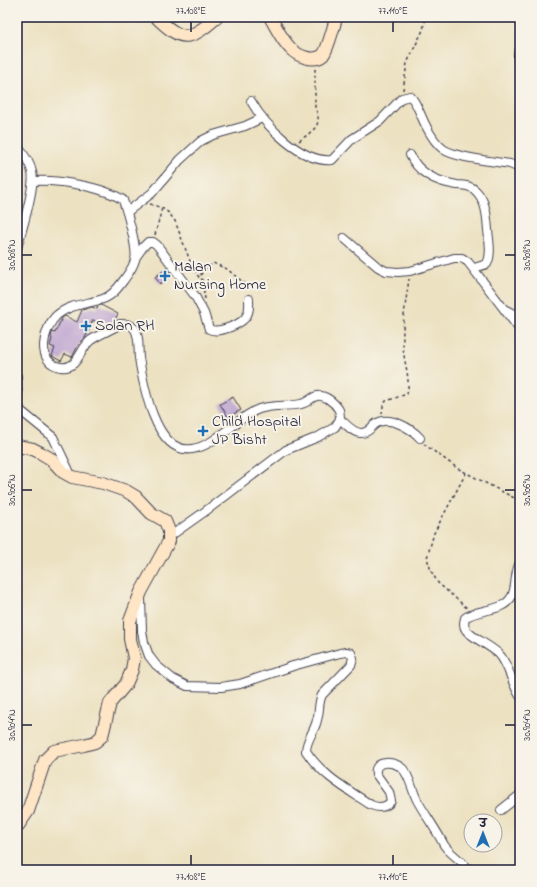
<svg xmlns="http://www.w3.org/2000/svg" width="537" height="887" viewBox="0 0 537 887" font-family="'Indie Flower','Playpen Sans Deva',sans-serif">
  <rect width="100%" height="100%" fill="#f7f3e8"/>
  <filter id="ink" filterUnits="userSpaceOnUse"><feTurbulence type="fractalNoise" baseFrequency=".025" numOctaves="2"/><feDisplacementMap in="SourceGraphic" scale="8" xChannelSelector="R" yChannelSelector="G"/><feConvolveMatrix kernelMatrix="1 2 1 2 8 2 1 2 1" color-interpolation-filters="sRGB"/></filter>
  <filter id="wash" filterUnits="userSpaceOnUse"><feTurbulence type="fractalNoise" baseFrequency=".012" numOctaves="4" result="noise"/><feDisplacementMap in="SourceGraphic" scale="16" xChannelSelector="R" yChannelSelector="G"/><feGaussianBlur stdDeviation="0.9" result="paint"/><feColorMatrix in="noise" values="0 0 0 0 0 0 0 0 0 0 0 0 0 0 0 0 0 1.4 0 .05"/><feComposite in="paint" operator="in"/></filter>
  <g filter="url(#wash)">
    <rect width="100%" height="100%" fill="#ece1c1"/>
    <g id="blocks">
      <g fill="#c2aad2">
        <polygon points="167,268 172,275 160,284 155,277"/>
        <polygon points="101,305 118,314 114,321 105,326 93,320 85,338 79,344 72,357 65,354 61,361 52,356 55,348 50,346 52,339 51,337 52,332 55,333 62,318 65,316 77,322 82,310 92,307 97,309 98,306"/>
        <polygon points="233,397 241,410 228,417 220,404"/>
      </g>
    </g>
  </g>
  <g filter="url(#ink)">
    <use href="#blocks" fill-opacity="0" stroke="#403f4f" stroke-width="1"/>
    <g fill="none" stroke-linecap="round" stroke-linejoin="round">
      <defs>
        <g id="street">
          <path d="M251,101C265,126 302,163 332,160L352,139L380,121L402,98L410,96C417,102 421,117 426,126C430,134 435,143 443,149C455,158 493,161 510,164L517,167L520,169"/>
          <path d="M17,146C24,154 30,162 32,172C36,185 21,233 17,248"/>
          <path d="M410,155C419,174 437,182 457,185C463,185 471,186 475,190C486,200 487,216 488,230C489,241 492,254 487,264L474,268"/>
          <path d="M33,181C56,179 104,187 123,200C127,212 138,249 135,260C133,268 128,274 123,281C118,288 112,296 103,299C88,304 70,304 57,315C43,328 35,363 61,367C79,369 79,349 91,340C100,334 111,330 120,324C126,324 130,324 134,328C140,336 138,349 139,358C143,383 155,455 192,449C216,446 237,417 259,409C272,404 288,407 301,404C307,403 310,399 314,397C323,392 335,403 339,410C340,413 340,416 340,419L335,427L318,437L286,450L207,510L169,537"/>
          <polyline points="127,212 152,193 180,160 201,141 213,135 245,126 262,118"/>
          <polyline points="344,238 378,267 386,271 398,272 410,271 454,258 462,258 468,262 520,330"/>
          <path d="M136,257L143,247L148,242H153L157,245L195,296L204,313L209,329C218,334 243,324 247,315C250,310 249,304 249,299"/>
          <polyline points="506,310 520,317"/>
          <polyline points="17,376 18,404 21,411 53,437 72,477"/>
          <path d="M340,419C346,424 353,433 361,433C370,433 371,426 377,423C390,416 411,428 420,438"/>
          <path d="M520,563C514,573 517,586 512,596C503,613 478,608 465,618C464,622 463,626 466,630C471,637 491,646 499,654C508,663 512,684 520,696"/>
          <path d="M141,599L142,631L144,642L149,656L156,665L173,679L187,686L221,687L240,684L293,666L340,653L346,652L351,653L353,658L351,665L322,695C318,703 320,711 317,720C315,731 306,740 306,751C322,776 347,789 371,805C378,808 386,808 391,801L389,792L376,774C373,759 396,761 403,769C410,777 412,790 417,800C425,815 436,829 444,845C451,855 462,860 469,870"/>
          <polyline points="501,810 520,795"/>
        </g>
        <g id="secondary">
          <path d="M156,17C182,42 189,42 217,17"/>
          <path d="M270,17C276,27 282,40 290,48C297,56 314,63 323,55C327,51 335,23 336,17"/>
          <polyline points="520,53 520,60"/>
          <polyline points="17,446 33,449 41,453 51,459 63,472 72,477 103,483 126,491 136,497 151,513 165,521 169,531 169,541 141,592 130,621 130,639 134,658 132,670 126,684 110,703 102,736 95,742 84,745 54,751 45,760 28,811 17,827"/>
        </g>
      </defs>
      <use href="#street" stroke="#403f4f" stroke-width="10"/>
      <use href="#secondary" stroke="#403f4f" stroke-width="14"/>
      <g stroke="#403f4f" stroke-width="1.5" stroke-dasharray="3 3" stroke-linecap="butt">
        <polyline points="403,90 407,63 423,30 426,17"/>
        <path d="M299,141C312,131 324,126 315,108V68"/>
        <polyline points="150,204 162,208 169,213 175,221 193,269 201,280"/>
        <polyline points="155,235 162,208"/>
        <polyline points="205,299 201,274 213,263 227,269 249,287"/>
        <path d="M382,414L383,406L386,401L407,394C411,377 403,361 403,344C402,323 406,300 409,279"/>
        <polyline points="424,444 457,468 520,501"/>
        <polyline points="466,473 434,533 427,558 431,571 438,583 468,609"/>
      </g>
      <use href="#street" stroke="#fff" stroke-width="8"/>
      <use href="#secondary" stroke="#fde5c5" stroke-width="12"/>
    </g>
  </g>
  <path fill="none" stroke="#22223b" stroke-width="1.5" d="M191,22V32M393,22V32M22,255H32M505,255H515M22,490H32M505,490H515M22,725H32M505,725H515M191,855V865M393,855V865"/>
  <g fill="#1f6fb2" stroke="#f7f3e8" stroke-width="1.5">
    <path d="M163 270h4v4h4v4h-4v4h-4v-4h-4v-4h4z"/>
    <path d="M84 320h4v4h4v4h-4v4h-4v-4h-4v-4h4z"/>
    <path d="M201 425h4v4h4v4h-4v4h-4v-4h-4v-4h4z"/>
  </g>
  <g text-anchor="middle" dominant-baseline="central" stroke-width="4" stroke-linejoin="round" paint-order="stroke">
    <g font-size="16" fill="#22223b" stroke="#f7f3e8" text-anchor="start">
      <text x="174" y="267">Malan<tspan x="174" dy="18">Nursing Home</tspan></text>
      <text x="95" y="326">Solan RH</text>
      <text x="212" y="422">Child Hospital<tspan x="212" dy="18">JP Bisht</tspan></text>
    </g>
  </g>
  <rect width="537" height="887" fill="none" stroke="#f7f3e8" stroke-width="44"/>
  <g transform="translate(483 833)"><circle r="19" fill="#f7f3e8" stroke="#a29fa3"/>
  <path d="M0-3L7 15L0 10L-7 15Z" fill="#1f6fb2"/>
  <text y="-6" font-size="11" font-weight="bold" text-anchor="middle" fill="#22223b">उ</text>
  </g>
  <rect x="22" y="22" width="493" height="843" fill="none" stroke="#22223b" stroke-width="1.5"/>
  <g font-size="10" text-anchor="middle" fill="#22223b">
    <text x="191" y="14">77.108°E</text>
    <text x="393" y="14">77.110°E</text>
    <text transform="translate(11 255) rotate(-90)" y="4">30.908°N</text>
    <text transform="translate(526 255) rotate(-90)" y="4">30.908°N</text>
    <text transform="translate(11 490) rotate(-90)" y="4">30.906°N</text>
    <text transform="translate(526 490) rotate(-90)" y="4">30.906°N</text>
    <text transform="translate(11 725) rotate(-90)" y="4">30.904°N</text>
    <text transform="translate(526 725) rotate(-90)" y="4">30.904°N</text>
    <text x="191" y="880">77.108°E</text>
    <text x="393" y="880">77.110°E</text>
  </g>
</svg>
